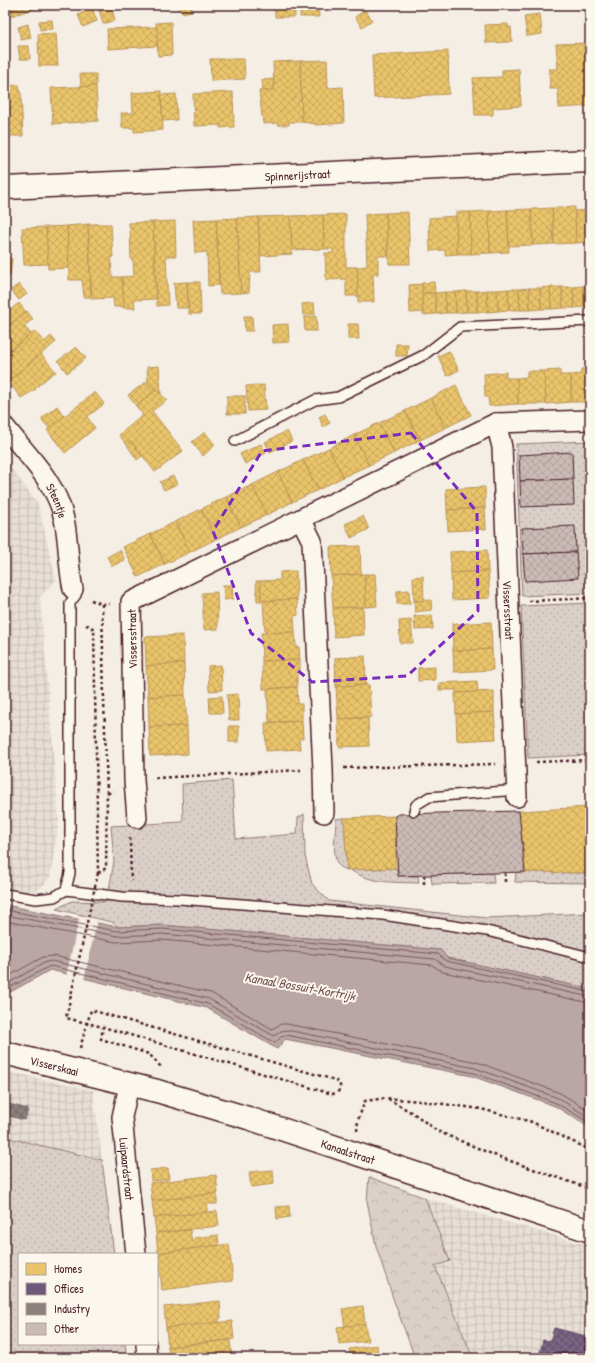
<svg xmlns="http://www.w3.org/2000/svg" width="595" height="1363" viewBox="0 0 595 1363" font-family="'Patrick Hand',sans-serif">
  <defs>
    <pattern id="industrial-grid" width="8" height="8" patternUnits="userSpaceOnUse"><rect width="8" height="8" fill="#e7dfd6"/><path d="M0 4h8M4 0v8" fill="none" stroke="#c8bfb8"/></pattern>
    <pattern id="green-dots" width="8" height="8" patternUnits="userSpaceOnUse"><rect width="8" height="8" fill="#dbd0c9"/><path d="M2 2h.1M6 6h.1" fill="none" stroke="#bdb2ad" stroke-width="1.8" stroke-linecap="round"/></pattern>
    <pattern id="forest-crowns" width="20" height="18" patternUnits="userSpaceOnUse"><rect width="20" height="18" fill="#dbd0c9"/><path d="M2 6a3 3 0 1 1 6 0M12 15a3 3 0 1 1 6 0" fill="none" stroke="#bdb2ad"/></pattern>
    <pattern id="homes-cross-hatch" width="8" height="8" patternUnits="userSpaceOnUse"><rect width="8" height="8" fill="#e9c46a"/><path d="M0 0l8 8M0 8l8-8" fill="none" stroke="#c9a85c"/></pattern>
    <pattern id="offices-cross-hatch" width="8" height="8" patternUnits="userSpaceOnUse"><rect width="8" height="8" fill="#6d597a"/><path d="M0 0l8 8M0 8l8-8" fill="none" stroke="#84728b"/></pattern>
    <pattern id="industry-cross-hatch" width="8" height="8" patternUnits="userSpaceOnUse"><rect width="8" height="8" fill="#8a817c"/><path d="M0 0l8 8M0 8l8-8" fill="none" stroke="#736966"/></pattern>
    <pattern id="building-cross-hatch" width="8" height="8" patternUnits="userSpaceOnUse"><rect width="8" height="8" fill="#cabbb6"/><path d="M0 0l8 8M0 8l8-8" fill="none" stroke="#afa09d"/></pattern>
  </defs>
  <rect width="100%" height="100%" fill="#f4eee4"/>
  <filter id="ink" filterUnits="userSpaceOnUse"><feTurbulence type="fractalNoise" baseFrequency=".025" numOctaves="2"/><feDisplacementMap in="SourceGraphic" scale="8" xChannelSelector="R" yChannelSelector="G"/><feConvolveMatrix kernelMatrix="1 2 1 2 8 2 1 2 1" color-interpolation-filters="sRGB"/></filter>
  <g filter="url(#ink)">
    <g fill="url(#industrial-grid)">
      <polygon points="5,460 38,504 56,580 40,597 59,821 50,878 37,891 16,891 5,889"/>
      <polygon points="5,1071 93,1090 114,1254 19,1254 19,1344 125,1344 127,1358 5,1358"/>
      <polygon points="425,1198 590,1246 590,1358 473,1358 435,1266 449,1261"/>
    </g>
    <g fill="url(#green-dots)" stroke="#92787a">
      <polygon points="590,441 590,593 522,596 516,444"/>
      <polygon points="590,603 590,755 528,758 521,606"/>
      <polygon points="232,780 236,839 297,834 298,818 304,814 305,856 312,884 329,901 487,918 590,913 590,989 447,958 440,950 162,925 118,927 112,922 56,909 72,901 107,902 114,861 111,826 183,822 182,784"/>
      <path d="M344,818L347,870C343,868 339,867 337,863C332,850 336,832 336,819Z"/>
      <path d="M396,868L398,876H418L419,883C393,882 373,884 350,870Z"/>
      <polygon points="516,872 590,873 590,883 515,882"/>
      <polygon points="493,873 494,883 432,884 431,875"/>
      <polygon points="5,1137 102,1160 114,1254 19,1254 19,1344 125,1344 127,1358 5,1358"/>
    </g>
    <polygon fill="url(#forest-crowns)" stroke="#92787a" points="369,1177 425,1198 450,1261 435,1266 473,1358 415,1358 394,1301 376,1246 367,1201"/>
    <polygon fill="#baa7a5" stroke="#8d7174" points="5,905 118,927 162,925 441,950 447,958 590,989 590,1128 555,1106 472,1076 285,1039 277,1049 207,1008 50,970 5,995"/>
    <polygon fill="#f4eee4" points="79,918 97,921 84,980 66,977"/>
    <g fill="url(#homes-cross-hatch)" stroke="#b99257">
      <polygon points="5,5 11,5 14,15 5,18"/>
      <polygon points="11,5 46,5 14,15"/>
      <polygon points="100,5 111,5 115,20 103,24 98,6"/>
      <polygon points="178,5 192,5 193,7 191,8 192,11 182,13 181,11 180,11"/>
      <polygon points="272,5 295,5 295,17 275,17 275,10 272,10"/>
      <polygon points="300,5 318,5 319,17 300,17"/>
      <polygon points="92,8 97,21 83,27 78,15"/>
      <polygon points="365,10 372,20 362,27 355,17"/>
      <polygon points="540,14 542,34 527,36 524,16"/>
      <polygon points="52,20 53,29 40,30 39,21"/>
      <polygon points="171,22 172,55 158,56 156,23"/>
      <polygon points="28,24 31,38 21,40 18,27"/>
      <polygon points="508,24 508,27 511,27 512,41 509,41 509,42 486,43 485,25"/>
      <polygon points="157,27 157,46 108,49 107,29"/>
      <polygon points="56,33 58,66 39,66 38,34"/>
      <polygon points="590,43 590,106 559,108 558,89 550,89 549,69 558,69 556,44"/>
      <polygon points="18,46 29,46 30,59 20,59"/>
      <polygon points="448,51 449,94 374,98 372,55"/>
      <polygon points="210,59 244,59 245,79 211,81"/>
      <polygon points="327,60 328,88 343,87 344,123 316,125 315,124 302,122 300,61"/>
      <polygon points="300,61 302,122 289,122 289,125 278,125 278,123 263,124 259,91 274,90 273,62"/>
      <polygon points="519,69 521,106 493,108 493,115 475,115 473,78 502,77 502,70"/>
      <polygon points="80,74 96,74 96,86 81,87"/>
      <polygon points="274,79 274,90 263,91 262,80"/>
      <polygon points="19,85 20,93 21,93 23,136 5,136 5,86"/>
      <polygon points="96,86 98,121 53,124 51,88"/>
      <polygon points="161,91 163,130 134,132 134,128 122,128 121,113 133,113 132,93"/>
      <polygon points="233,92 234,127 220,128 220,125 194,126 193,94"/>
      <polygon points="176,94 177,120 163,121 161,95"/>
      <polygon points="575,207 576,243 554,244 552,208"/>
      <polygon points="552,208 554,244 533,245 531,209"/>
      <polygon points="531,209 533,245 509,246 507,210"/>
      <polygon points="507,210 509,252 490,253 489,211"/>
      <polygon points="590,210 590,242 576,243 575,211"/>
      <polygon points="489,211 490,253 471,254 470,212"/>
      <polygon points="408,212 410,264 389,264 386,213"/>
      <polygon points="456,212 470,212 471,254 457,254"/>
      <polygon points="386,213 388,256 378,256 378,274 373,274 374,302 358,302 357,267 367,266 365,214"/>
      <polygon points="346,214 346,267 357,267 358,296 346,296 346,279 326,280 325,253 333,253 333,249 324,249 323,215"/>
      <polygon points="323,215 324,249 292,250 290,216"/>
      <polygon points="290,216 292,254 260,256 258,217"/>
      <polygon points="456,216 457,254 445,255 445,250 430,251 429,218"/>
      <polygon points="258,217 261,272 250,272 249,292 241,293 237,218"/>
      <polygon points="237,218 241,293 220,294 216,219"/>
      <polygon points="216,219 219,285 208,286 207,252 195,253 193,220"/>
      <polygon points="175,221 176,256 166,256 168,305 157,306 153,222"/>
      <polygon points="153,222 156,299 134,300 135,308 124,308 122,277 134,276 133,260 131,260 130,227 129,227 129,223"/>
      <polygon points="88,224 91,297 84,297 82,280 69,280 67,226"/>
      <polygon points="88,224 111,224 113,258 111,258 112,277 122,277 124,307 114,307 113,298 92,299"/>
      <polygon points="67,226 69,268 48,269 46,227"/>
      <polygon points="46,227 48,264 24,265 22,228"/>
      <polygon points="5,258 12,259 10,276 5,275"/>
      <polygon points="187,282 188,308 176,308 174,283"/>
      <polygon points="187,282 200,282 201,314 189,314"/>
      <polygon points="434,282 435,293 422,293 422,283"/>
      <polygon points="19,284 27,294 19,300 11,290"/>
      <polygon points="422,284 423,312 410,313 409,285"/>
      <polygon points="583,286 590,286 590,307 584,307"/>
      <polygon points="583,286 584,307 574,308 573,287"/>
      <polygon points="550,287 562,287 563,308 551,309"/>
      <polygon points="550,287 551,309 541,309 540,288"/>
      <polygon points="562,287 573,287 574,308 563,308"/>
      <polygon points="529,288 540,288 541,309 530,310"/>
      <polygon points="529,288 530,310 520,310 519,289"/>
      <polygon points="508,289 519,289 520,310 509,310"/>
      <polygon points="508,289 509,310 498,311 497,290"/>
      <polygon points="487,290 497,290 498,311 488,312"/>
      <polygon points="487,290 488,312 477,312 477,291"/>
      <polygon points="466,291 477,291 477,312 467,312"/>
      <polygon points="466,291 467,312 456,313 455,292"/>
      <polygon points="445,292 455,292 456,313 446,313"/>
      <polygon points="445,292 446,313 436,314 435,293"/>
      <polygon points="422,293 435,293 436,314 423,315"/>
      <polygon points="19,303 26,312 5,328 5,305 9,311"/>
      <polygon points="314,303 315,314 303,315 302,304"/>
      <polygon points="27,311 33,319 24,326 31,334 5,355 5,328"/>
      <polygon points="244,316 252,316 253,331 245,331"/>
      <polygon points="316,316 317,331 305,331 304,317"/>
      <polygon points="288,324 289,342 273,343 272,325"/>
      <polygon points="348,324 358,324 359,339 348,339"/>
      <polygon points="35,331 44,342 51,336 56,342 8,381 5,378 5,355"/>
      <polygon points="396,344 408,344 407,356 396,356"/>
      <polygon points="76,347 86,358 67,373 58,361"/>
      <polygon points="449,351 459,370 447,376 438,356"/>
      <polygon points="41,354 56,372 52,374 35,388 36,389 21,398 8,381"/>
      <polygon points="159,366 161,394 148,384 147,367"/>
      <polygon points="590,368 590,402 571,402 571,375 581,374 581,369"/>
      <polygon points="560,370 560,375 571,375 571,402 546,404 544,371"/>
      <polygon points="527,371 544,371 546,404 518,404 517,378 527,377"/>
      <polygon points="506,372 506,378 517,378 518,404 489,406 488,397 485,397 484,374"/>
      <polygon points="146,382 156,390 136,406 128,395"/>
      <polygon points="264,385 266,410 248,411 246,386"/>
      <polygon points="456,385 471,415 445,428 431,398"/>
      <polygon points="156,390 167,400 152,411 183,451 155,472 131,441 127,445 119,435 143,415 136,406"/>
      <polygon points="95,392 104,404 87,417 95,428 65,453 47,430"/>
      <rect x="227" y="396" width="18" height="18"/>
      <polygon points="431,398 445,428 420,440 405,411"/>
      <polygon points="57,406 64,416 49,428 41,419"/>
      <polygon points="405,411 420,440 394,453 379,423"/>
      <polygon points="325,414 330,423 323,427 319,417"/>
      <polygon points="379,423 394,453 369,465 354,435"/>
      <polygon points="287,431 292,441 270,452 265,442"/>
      <polygon points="205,432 215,445 203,456 192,442"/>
      <polygon points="354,435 369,465 343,477 329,448"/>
      <polygon points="131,441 142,456 137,460 127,445"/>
      <polygon points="261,444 266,453 245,464 240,454"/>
      <polygon points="329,448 343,477 318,490 303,460"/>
      <polygon points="303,460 318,490 292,502 278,472"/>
      <polygon points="278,472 292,502 267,515 252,485"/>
      <polygon points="173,476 177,484 164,490 160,482"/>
      <polygon points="252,485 267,515 241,527 226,497"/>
      <polygon points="485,487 485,508 447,510 446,489"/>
      <polygon points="226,497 241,527 216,539 201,509"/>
      <polygon points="485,508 486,529 448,531 447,510"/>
      <polygon points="201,509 216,539 190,552 175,522"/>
      <polygon points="363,516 369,529 351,538 345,524"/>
      <polygon points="175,522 190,552 165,564 150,534"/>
      <polygon points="150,534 165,564 138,577 123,547"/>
      <polygon points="360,546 361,574 331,576 330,547"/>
      <polygon points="120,550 125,560 112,566 107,557"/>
      <polygon points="487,550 488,571 451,573 450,552"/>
      <polygon points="296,571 297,599 261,601 260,581 280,580 280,572"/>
      <polygon points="488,571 490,598 452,600 451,573"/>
      <polygon points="365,574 366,607 333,608 331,576"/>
      <polygon points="365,574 375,574 377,606 366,607"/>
      <polygon points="423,576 424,601 414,601 413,577"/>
      <polygon points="256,581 260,581 261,601 257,601"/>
      <polygon points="223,585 232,585 233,599 224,600"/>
      <polygon points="409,590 410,604 397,604 397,591"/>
      <polygon points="217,592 218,629 204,630 202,593"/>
      <polygon points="297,599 298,615 294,616 295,632 265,633 263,601"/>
      <polygon points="431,600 432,610 415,612 414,601"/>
      <polygon points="363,607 364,635 334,637 333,608"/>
      <polygon points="432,615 433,629 415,630 414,616"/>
      <polygon points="411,620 413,643 400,643 399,621"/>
      <polygon points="491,622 492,649 453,651 452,624"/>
      <polygon points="295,632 296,647 299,647 300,660 262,661 261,633"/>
      <polygon points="183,635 184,663 146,666 145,637"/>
      <polygon points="492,649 493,670 454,672 453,651"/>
      <polygon points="365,656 366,685 336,686 335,658"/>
      <polygon points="300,660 300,672 297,672 297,687 263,689 262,661"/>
      <polygon points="184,663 185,695 148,697 146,666"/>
      <polygon points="221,665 222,690 209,691 208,666"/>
      <polygon points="435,667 435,680 418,681 418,668"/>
      <polygon points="477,681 478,692 456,693 456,690 439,690 439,683"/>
      <polygon points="369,685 371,717 338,719 336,686"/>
      <polygon points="297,687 298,704 302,704 302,721 269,722 267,689"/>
      <polygon points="494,691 494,712 456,714 455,693"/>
      <polygon points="238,694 239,720 229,720 227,695"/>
      <polygon points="185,695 187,726 149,727 148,697"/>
      <polygon points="222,696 223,713 210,713 209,697"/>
      <polygon points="494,712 496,739 457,741 456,714"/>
      <polygon points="368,718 369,746 339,747 338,719"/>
      <polygon points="302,721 303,738 299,738 300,749 266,751 265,723"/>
      <polygon points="187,726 188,754 150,756 149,727"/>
      <rect x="229" y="726" width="10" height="16"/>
      <polygon points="590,807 590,873 525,872 519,811"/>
      <polygon points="395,816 396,868 347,870 344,818"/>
      <polygon points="168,1168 169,1179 151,1181 150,1170"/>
      <polygon points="273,1170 274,1184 251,1187 249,1172"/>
      <polygon points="216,1175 218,1193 152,1201 150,1183"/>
      <polygon points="217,1193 217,1204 207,1204 207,1212 154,1218 152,1201"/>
      <polygon points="289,1206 290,1217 277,1219 276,1207"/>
      <polygon points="217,1211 219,1226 156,1233 154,1218"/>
      <polygon points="190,1230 192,1242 194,1241 194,1238 218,1235 219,1245 158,1253 156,1233"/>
      <polygon points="229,1244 233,1281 162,1290 158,1253"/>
      <polygon points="220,1301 221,1318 219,1319 219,1323 166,1328 164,1307"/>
      <polygon points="363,1306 365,1324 345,1327 342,1309"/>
      <polygon points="232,1321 234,1339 168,1347 166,1328"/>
      <polygon points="365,1324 368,1341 339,1344 337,1327"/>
      <polygon points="230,1340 232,1357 169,1358 168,1347"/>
      <polygon points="377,1345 378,1358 350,1358 349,1349"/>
    </g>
    <polygon fill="url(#offices-cross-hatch)" stroke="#624862" points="554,1328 590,1337 590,1358 539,1358 543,1340 550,1341"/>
    <polygon fill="url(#industry-cross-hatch)" stroke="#776464" points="5,1103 28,1109 25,1120 5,1115"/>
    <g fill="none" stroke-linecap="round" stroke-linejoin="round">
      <g stroke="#77555c" stroke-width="1">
        <polyline points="5,910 117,931 163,929 438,954 446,961 590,992"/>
        <polyline points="5,915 117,936 162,934 435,959 445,966 590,997"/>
        <polyline points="5,921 116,942 162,940 432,965 443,972 590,1003"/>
        <polyline points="5,978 43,957 54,956 211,993 272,1029 281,1024 287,1024 477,1062 560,1093 590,1111"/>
        <polyline points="5,985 46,962 52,961 209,999 274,1036 281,1031 287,1030 475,1068 558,1098 590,1118"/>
        <polyline points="5,990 48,967 51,966 208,1004 275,1043 282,1036 286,1035 474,1073 556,1103 590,1123"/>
      </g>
    </g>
    <g fill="url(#building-cross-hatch)" stroke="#4a1f2b">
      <polygon points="572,452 573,479 520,481 519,455"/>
      <polygon points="573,479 574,505 521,507 520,481"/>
      <polygon points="575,526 576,552 523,554 522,528"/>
      <polygon points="576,552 578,578 525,581 523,554"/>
      <polygon points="519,811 525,872 398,876 395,816 398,814"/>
    </g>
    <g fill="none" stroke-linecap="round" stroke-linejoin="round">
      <defs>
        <g id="service">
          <polyline points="235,441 315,400 338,397 424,355 460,327 590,321"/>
          <polyline points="414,811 416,805 429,797 517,790"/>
          <polyline points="66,890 70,873 70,603 76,595"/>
          <polyline points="5,894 36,899 54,897 66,890 122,897 179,899 383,915 487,931 590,957"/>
        </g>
        <g id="minor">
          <path id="s1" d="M496,423L502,447L517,797"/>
          <path id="s2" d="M5,427C27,455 57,483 64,519C69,542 68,566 73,589"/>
          <polyline points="301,519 312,541 323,769 324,813"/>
          <polyline points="137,818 134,780 131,602 496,423 590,420"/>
          <path id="s3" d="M129,1085L122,1117L136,1254"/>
          <polyline points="146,1344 147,1358"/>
        </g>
        <g id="tertiary">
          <path id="s4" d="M5,188L590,161"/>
          <path id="s5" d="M5,1053L157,1091L248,1118L590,1231"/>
        </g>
      </defs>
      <use href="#service" stroke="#4a1f2b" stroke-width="12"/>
      <use href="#minor" stroke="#4a1f2b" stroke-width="22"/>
      <use href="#tertiary" stroke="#4a1f2b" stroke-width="25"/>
      <g stroke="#4a1f2b" stroke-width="2.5" stroke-dasharray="3 3" stroke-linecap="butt">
        <polyline points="91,600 102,604 109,604"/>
        <polyline points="529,601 590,598"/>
        <polyline points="102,604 104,700 107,793"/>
        <polyline points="86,626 88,625 94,629 98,873"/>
        <polyline points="536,762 590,760"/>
        <polyline points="344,768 495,764"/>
        <polyline points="155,778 301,770"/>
        <polyline points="130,838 131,881"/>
        <polyline points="98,873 106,868 107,794 113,791"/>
        <polyline points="505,873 505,882"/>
        <polyline points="424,875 424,884"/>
        <polyline points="80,1048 91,1010 335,1080 340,1084 340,1089 337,1093 332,1094 103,1027 101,1039 149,1054 162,1068"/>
        <polyline points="388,1099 416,1115 437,1131 499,1157 590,1189"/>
        <polyline points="357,1131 358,1120 365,1101 386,1098 421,1101 481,1109 532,1122 590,1150"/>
      </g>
      <use href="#service" stroke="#fbf7ec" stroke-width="9"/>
      <use href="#minor" stroke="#fbf7ec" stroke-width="19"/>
      <use href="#tertiary" stroke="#fbf7ec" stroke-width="22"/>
      <polyline stroke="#4a1f2b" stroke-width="2.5" stroke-dasharray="3 3" stroke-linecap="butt" points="98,873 66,1018 103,1027"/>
    </g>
  </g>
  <path fill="none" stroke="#7b2cbf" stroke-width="3" stroke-dasharray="8 5" stroke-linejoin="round" d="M411,433L477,512L478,611L407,676L312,682L251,633L213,531L262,451Z"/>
  <g text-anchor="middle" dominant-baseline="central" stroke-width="4" stroke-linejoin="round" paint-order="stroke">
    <g font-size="12" fill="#4a1f2b" stroke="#fbf7ec">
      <text stroke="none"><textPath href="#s4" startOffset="293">Spinnerijstraat</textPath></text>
      <text stroke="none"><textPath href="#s2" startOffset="91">Steentje</textPath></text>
      <text stroke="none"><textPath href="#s1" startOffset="188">Vissersstraat</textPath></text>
      <text transform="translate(132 639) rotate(-91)">Vissersstraat</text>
      <text stroke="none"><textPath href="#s5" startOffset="51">Visserskaai</textPath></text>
      <text stroke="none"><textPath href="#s5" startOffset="357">Kanaalstraat</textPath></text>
      <text stroke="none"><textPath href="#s3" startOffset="85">Luipaardstraat</textPath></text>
    </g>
    <g font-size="13" font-style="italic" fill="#714f56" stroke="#fbf7ec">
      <text transform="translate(300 986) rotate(10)">Kanaal Bossuit-Kortrijk</text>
    </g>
  </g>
  <rect width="595" height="1363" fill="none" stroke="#fbf7ec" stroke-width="20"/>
  <rect x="10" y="10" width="575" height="1343" fill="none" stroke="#4a1f2b" stroke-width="1.5" filter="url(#ink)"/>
  <rect x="18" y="1253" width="140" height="92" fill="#fbf7ec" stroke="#b4a19f"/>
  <rect x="26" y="1263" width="20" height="12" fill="#e9c46a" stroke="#b4a19f"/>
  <text x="54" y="1273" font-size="12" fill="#4a1f2b">Homes</text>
  <rect x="26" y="1283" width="20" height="12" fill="#6d597a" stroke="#b4a19f"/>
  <text x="54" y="1293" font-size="12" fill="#4a1f2b">Offices</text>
  <rect x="26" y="1303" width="20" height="12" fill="#8a817c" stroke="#b4a19f"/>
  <text x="54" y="1313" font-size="12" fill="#4a1f2b">Industry</text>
  <rect x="26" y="1323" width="20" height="12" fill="#cabbb6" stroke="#b4a19f"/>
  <text x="54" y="1333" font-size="12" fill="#4a1f2b">Other</text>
</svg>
